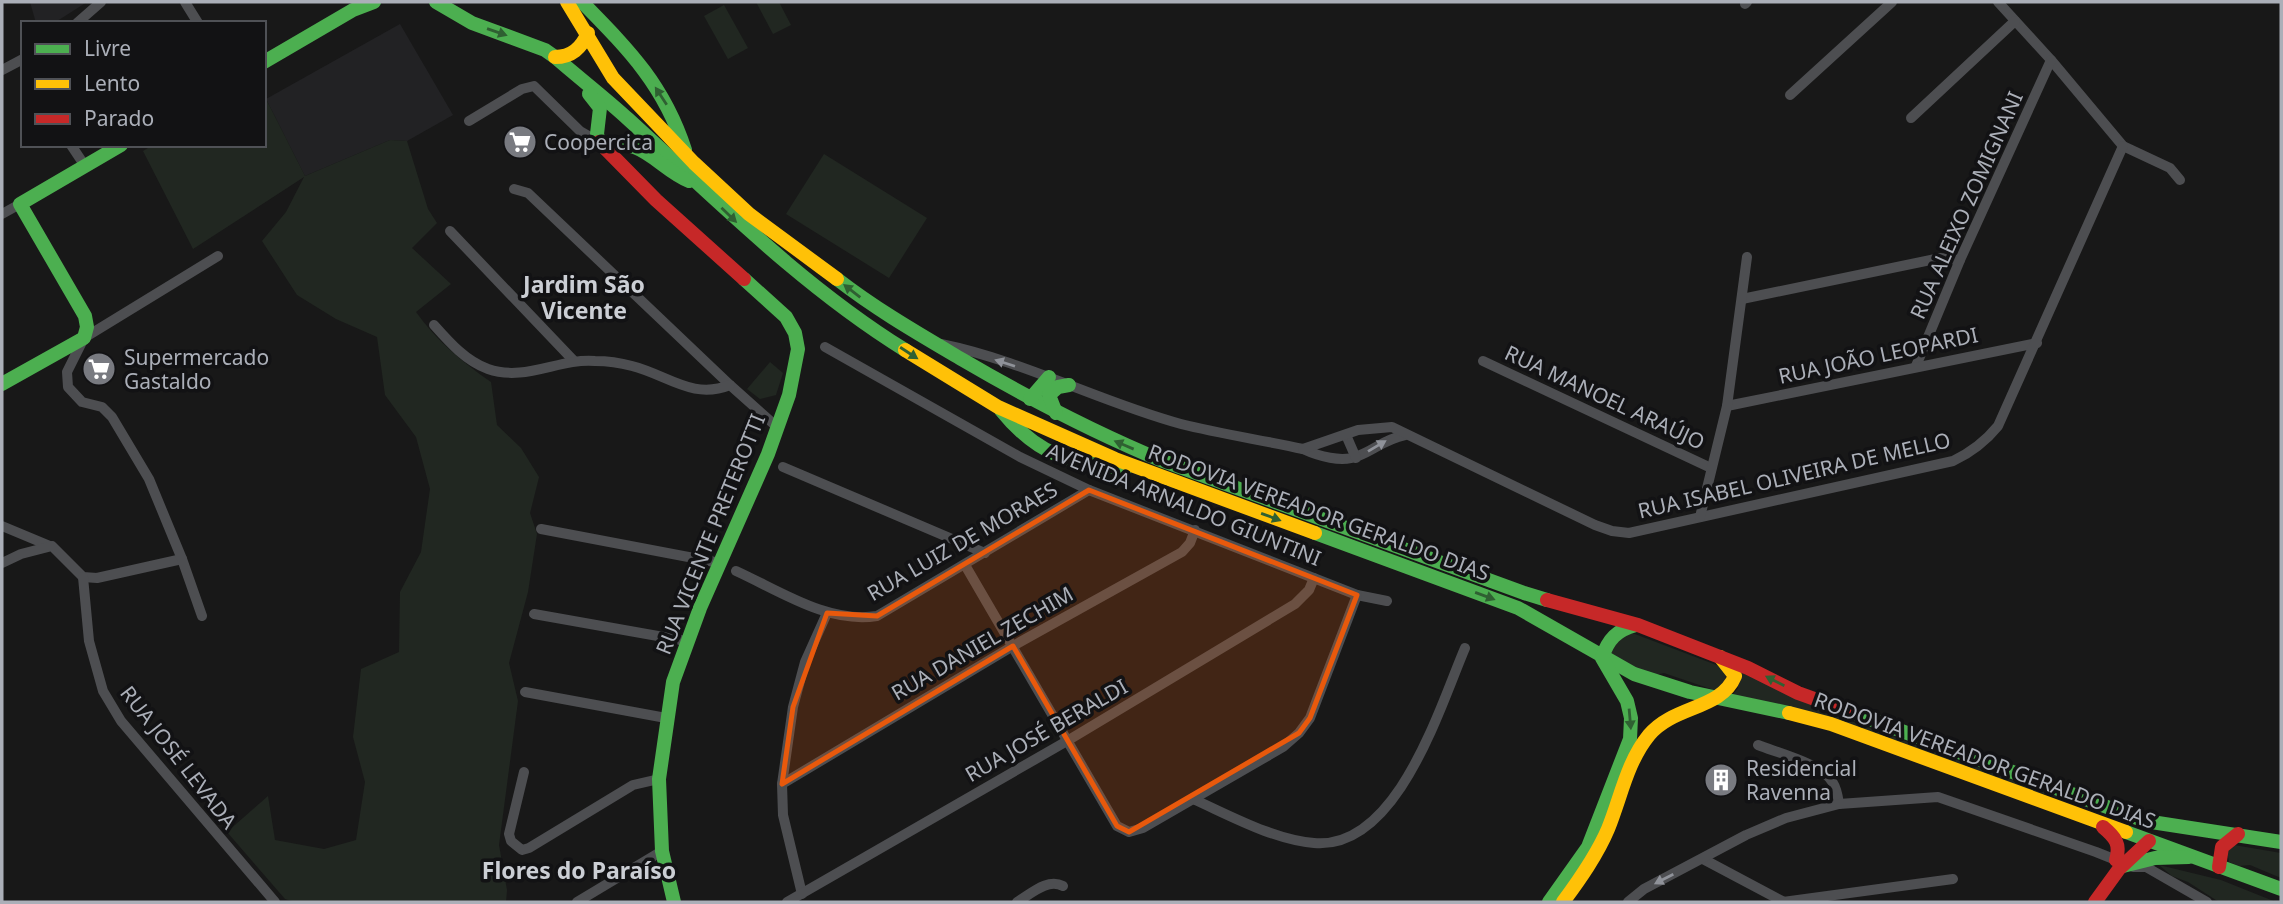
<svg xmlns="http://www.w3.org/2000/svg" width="2283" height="904" viewBox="0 0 2283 904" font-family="'Noto Sans',sans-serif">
  <rect width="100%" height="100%" fill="#181818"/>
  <g fill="#222224">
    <polygon points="30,2 87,2 54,23 36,23"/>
    <polygon points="400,24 453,115 407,141 390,140 305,176 266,99"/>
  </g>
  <g fill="#212721">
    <polygon points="756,2 779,2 791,25 773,34"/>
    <polygon points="724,5 748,48 728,59 704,16"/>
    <path d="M264,95L305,176L390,140L407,141L428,209L437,223L412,248L451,284L416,312C436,340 462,362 491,382L497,425L521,448L539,477L530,513L537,534L528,592L509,663L518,701L499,845L507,890L506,902H295L285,899L227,832L268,796L275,840L324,849L356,840L365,782L353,737L361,669L399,652L400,592L421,552L430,489L416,437L385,395L377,337L336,319L297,295L262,241L286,212L304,177L193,249L143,151L153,145H264Z"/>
    <polygon points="824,154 927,218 889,278 786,214"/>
    <polygon points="770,362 783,373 776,395 760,399 747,389"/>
    <polygon points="1627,631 1719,666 1726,672 1725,685 1719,690 1714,690 1664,673 1651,676 1625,665 1611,655 1611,645"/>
    <polygon points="1739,671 1829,713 2064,799 2016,787 1730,698 1738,688"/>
    <polygon points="2234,845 2281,853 2281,878 2250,865 2239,866 2229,862 2227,851"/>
    <polygon points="2159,865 2221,880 2276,902 2219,902 2188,882 2172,876"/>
  </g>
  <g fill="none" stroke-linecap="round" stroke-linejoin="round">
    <g stroke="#4d4e51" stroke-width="10">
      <polyline points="185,2 198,23"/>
      <polyline points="1998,2 2051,60 2123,146 2170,168 2180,180"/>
      <polyline points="1745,4 1747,2"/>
      <polyline points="77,23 101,2"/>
      <polyline points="2,70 23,59"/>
      <polyline points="1790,95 1892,2"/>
      <polyline points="1911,118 2015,21"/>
      <polyline points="469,121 522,89 534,86 580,131 599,142"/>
      <polyline points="71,145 85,166"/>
      <polyline points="514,189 528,193 730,385 777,427"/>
      <polyline points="2,214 20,204"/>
      <polyline points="450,231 574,361"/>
      <polyline points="1742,299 1940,258 1960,260"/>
      <path d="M434,325C450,343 466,361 488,369C525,382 559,358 595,361C607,361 621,363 632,366C668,375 692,400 730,385"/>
      <path d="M941,344C1024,361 1100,402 1181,424C1221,434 1262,440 1303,449C1318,456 1342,463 1358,456C1376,449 1383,440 1405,435"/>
      <polyline points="825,347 1020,457 1089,490 1357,595 1387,601"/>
      <polyline points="1483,361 1711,468"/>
      <polyline points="1916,366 1960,260 2051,60"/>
      <polyline points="1727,406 2037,343"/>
      <polyline points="1346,435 1356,458"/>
      <path d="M1303,449L1358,430L1392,427L1595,525L1612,531L1629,533L1953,461C1972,452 1985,442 1998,426L2123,146"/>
      <polyline points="783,467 985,553"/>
      <polyline points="1700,517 1727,406 1747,257"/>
      <polyline points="2,526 50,546"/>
      <polyline points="541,529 720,563"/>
      <polyline points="2,563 21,554 52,546 83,577 97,578 182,559"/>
      <polyline points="965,565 1117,826 1129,832 1143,828 1283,747 1299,733 1310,718 1357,595"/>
      <path d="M736,571C780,591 828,624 877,616L1089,490"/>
      <polyline points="83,577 89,641 103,691 121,721 275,902"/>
      <polyline points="534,614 686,641"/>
      <polyline points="202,616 182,559 149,479 112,417 102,407 82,402 68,387 67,372 84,338 218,256"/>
      <polyline points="525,692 666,718"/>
      <path d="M1758,745C1778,753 1823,764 1833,783C1837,789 1838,797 1839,804"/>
      <polyline points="524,772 509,834 511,841 522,850 529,848 633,785 659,779"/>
      <polyline points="782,784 1013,646 1182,552 1190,543 1195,530"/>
      <path d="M1193,799C1229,815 1274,840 1314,843C1397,850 1439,709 1465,648"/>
      <polyline points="1703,859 1784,902"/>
      <polyline points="2133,867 2146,867 2207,902"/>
      <polyline points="802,894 783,815 782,784 793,707 805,662 827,613"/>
      <polyline points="577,902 662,851"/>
      <polyline points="787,902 1067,741 1295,604 1309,590 1314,578"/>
      <path d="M1017,902C1031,894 1047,878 1063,886"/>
      <polyline points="1628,902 1644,889 1746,835 1786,818 1839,804 1938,797 2096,852 2116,860 2119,864"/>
      <polyline points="1783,902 1953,879"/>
    </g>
    <g stroke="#4caf50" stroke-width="14">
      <path d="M436,2L472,23L545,50L555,57C579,78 604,97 628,119C717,200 802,286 905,350"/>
      <path d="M582,2C629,50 664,85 685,150"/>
      <polyline points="264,62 353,10 374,2"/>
      <polyline points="589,94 600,108 597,134 599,142"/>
      <path d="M605,148C640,134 659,169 689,181"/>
      <path d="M837,279C877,310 919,334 963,360C1028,398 1093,432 1163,461L1524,593L1547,600"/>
      <polyline points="2,384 84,338 87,327 85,316 20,204 121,145"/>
      <polyline points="1030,399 1049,377"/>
      <path d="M1001,410C1038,456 1069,463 1126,468"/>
      <polyline points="1056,413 1049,395 1058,387 1069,385"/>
      <polyline points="1315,533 1518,608 1634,674 1690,692 1789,713"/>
      <polyline points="1845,710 2145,821 2281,842"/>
      <polyline points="2126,832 2281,889"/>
      <polyline points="2123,866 2155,858 2189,857"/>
      <polyline points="674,902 662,851 659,779 673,682 700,608 768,454 789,395 798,349 795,333 786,317 744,279"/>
      <path d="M1549,902L1588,847L1630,739L1631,718L1627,701L1602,658C1608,639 1617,630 1636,625"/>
    </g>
    <g stroke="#ffc107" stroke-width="14">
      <polyline points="567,2 613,78 694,163 749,214 837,279"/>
      <path d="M555,57C572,57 581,48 588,33"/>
      <polyline points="905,350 998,407 1115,459 1315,533"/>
      <polyline points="1789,713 1831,724 2126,832"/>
      <path d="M1563,902C1580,879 1597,855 1608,829C1621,797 1627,762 1649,735C1674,705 1721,710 1735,676L1720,657"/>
    </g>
    <g stroke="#c62828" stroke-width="14">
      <polyline points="599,142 656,200 744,279"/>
      <polyline points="1547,600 1638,625 1748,668 1798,693 1845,710"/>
      <path d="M2103,827C2115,837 2121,844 2116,860"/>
      <polyline points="2219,867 2222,847 2238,834"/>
      <polyline points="2095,902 2119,869 2149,841"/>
    </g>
  </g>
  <defs><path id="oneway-solid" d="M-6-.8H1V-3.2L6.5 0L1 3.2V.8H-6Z" transform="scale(1.75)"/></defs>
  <g fill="#2f6032">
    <use href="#oneway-solid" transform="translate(497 32) rotate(19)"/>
    <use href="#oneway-solid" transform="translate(661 96) rotate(-123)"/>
    <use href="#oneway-solid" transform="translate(729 215) rotate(44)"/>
    <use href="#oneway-solid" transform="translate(852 291) rotate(-142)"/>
    <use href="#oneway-solid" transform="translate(909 353) rotate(33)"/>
    <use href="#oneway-solid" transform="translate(1124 445) rotate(-157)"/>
    <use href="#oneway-solid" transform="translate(1271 517) rotate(20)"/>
    <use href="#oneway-solid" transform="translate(1485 596) rotate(20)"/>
    <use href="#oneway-solid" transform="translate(1775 681) rotate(-153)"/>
    <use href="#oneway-solid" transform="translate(1630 719) rotate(85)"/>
  </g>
  <g fill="#8f9299">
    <use href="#oneway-solid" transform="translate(1005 363) rotate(-162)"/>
    <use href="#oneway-solid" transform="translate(1377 446) rotate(-31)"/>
    <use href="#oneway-solid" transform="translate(1664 879) rotate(153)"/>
  </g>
  <path fill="#e8590c" fill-opacity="0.2" stroke="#e8590c" stroke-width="5" stroke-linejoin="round" d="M1089,490L1357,595L1310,718L1299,733L1129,832L1117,826L1013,646L782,784L793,707L827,613L877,616Z"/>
  <defs>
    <symbol id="supermarket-disc" viewBox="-11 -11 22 22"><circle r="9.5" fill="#787a80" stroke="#121214"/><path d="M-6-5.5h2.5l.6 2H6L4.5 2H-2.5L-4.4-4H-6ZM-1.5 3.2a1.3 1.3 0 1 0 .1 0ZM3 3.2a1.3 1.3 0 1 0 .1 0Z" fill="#fff"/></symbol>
    <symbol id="building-disc" viewBox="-11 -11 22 22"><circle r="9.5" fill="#787a80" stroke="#121214"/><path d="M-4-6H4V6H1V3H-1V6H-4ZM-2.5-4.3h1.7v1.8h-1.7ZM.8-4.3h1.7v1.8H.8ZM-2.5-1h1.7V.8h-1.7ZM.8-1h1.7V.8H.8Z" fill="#fff"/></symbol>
  </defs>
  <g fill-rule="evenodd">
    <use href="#supermarket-disc" x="501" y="123" width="38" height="38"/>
    <use href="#supermarket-disc" x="80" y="350" width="38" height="38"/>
    <use href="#building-disc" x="1702" y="761" width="38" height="38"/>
  </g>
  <g text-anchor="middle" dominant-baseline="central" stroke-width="7" stroke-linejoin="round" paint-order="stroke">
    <g font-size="21" fill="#abafb8" stroke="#121214" text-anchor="start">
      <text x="544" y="142">Coopercica</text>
      <text x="124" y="357">Supermercado<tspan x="124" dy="24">Gastaldo</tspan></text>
      <text x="1746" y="768">Residencial<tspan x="1746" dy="24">Ravenna</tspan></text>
    </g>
    <g font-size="21" fill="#abafb8" stroke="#121214">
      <text transform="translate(1966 205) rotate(-66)">RUA ALEIXO ZOMIGNANI</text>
      <text transform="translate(1878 355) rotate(-12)">RUA JOÃO LEOPARDI</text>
      <text transform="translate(1605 397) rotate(25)">RUA MANOEL ARAÚJO</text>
      <text transform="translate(1794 475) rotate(-13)">RUA ISABEL OLIVEIRA DE MELLO</text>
      <text transform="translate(1184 504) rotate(22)">AVENIDA ARNALDO GIUNTINI</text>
      <text transform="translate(1319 512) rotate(20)">RODOVIA VEREADOR GERALDO DIAS</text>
      <text transform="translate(710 534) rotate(-68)">RUA VICENTE PRETEROTTI</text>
      <text transform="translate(962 541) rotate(-30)">RUA LUIZ DE MORAES</text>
      <text transform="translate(982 643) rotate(-30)">RUA DANIEL ZECHIM</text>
      <text transform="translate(1046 730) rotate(-30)">RUA JOSÉ BERALDI</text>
      <text transform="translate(179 757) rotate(52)">RUA JOSÉ LEVADA</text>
      <text transform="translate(1985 760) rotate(20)">RODOVIA VEREADOR GERALDO DIAS</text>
    </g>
    <g font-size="23" font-weight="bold" fill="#cbced4" stroke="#121214">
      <text x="584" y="284">Jardim São<tspan x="584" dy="26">Vicente</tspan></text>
      <text x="579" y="870">Flores do Paraíso</text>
    </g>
  </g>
  <rect width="2283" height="904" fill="none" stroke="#abafb8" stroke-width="7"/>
  <rect x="21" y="21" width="245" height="126" fill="#121214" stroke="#4f5156" stroke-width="2"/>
  <rect x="35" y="44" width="35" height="10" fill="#4caf50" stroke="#4f5156" stroke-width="2"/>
  <text x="84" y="56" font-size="21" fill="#abafb8">Livre</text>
  <rect x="35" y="79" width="35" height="10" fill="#ffc107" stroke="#4f5156" stroke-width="2"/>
  <text x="84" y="91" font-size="21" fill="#abafb8">Lento</text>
  <rect x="35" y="114" width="35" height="10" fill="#c62828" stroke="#4f5156" stroke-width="2"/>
  <text x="84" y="126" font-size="21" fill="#abafb8">Parado</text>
</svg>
